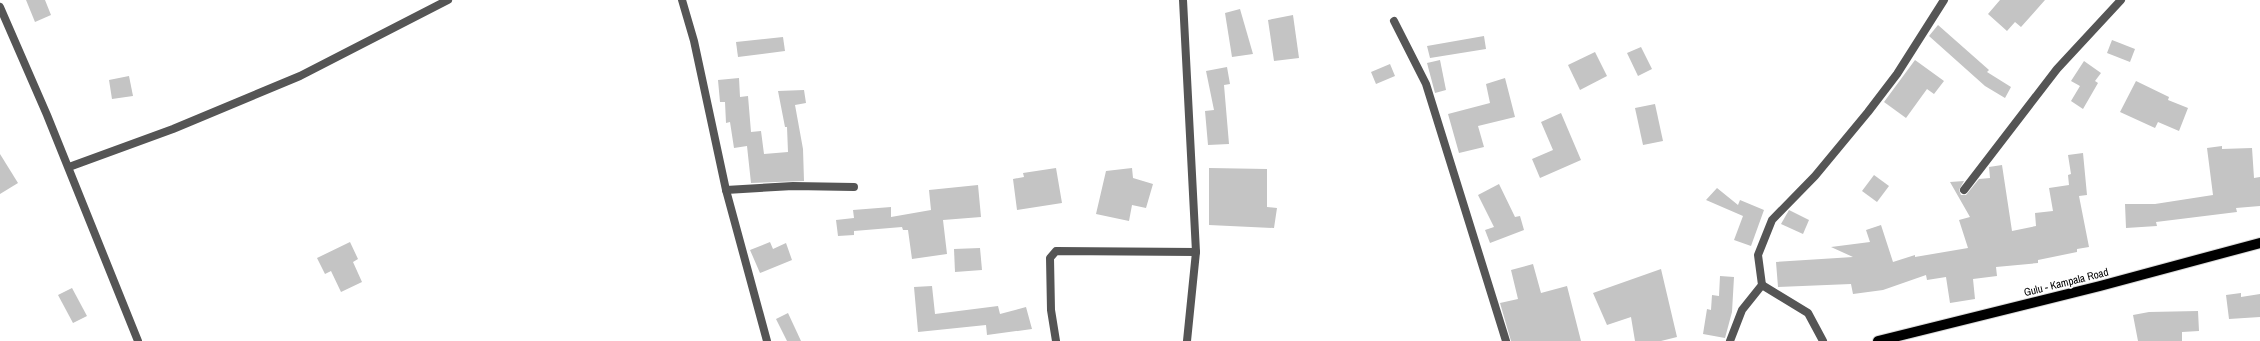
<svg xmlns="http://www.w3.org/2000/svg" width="2260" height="341" viewBox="0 0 2260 341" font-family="'Archivo Narrow',sans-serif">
  <rect width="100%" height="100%" fill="#fff"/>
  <g fill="#c4c4c4">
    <polygon points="26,0 45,0 51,15 35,22"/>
    <polygon points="2000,0 2045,0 2021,27 2015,22 2007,31 1988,14"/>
    <polygon points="1240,9 1253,54 1232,57 1225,13"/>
    <polygon points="1293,15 1299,58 1274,61 1268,20"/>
    <polygon points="1938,25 1989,70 1987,72 2011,87 2005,98 1985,86 1929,36"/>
    <polygon points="1484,36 1486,49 1430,58 1427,46"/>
    <polygon points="783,37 785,51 738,57 736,42"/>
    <polygon points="2112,40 2135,49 2130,62 2107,53"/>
    <polygon points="1641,47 1652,69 1638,76 1627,53"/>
    <polygon points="1595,52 1607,76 1580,90 1568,65"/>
    <polygon points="1440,60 1446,90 1435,93 1427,63"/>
    <polygon points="1915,60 1944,81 1934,94 1927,89 1906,118 1884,102"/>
    <polygon points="2084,61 2101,73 2095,81 2098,83 2083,109 2071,101 2080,86 2071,81"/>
    <polygon points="1390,64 1395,76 1376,84 1371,72"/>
    <polygon points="1227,67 1230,84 1224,85 1229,144 1208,145 1205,111 1214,110 1206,71"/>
    <polygon points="129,76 133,96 112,99 109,80"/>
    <polygon points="739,78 740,97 748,96 751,132 761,131 764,154 788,152 787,127 785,127 778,91 804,90 806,103 795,105 803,149 804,181 751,183 747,146 734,148 730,122 726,123 725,102 720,102 718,80"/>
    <polygon points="1505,78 1515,117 1478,126 1484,147 1459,153 1448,114 1490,103 1486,84"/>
    <polygon points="2136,81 2169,97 2168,100 2188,108 2179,131 2158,122 2155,128 2120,112"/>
    <polygon points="1655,104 1663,141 1643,145 1635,108"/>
    <polygon points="1561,113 1581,160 1540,178 1532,159 1553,150 1541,122"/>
    <polygon points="2222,146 2222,149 2252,148 2254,178 2260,177 2260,206 2236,208 2237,212 2156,222 2157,226 2126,228 2125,204 2155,204 2213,195 2207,148"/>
    <polygon points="2083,153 2087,195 2079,196 2089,247 2077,249 2077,252 2038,260 2038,263 1996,267 1997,276 1973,279 1975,299 1950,303 1946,277 1927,280 1926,275 1883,290 1853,294 1851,284 1778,287 1776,262 1853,257 1831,247 1870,242 1866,230 1881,225 1893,262 1915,255 1915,257 1968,248 1959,220 1970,217 1950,182 1964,181 1959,190 1961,195 1966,195 1979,179 1990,178 1989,167 2002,165 2012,231 2036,226 2035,213 2053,211 2049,188 2069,185 2068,175 2071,174 2068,155"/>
    <polygon points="0,154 18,183 0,194"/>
    <polygon points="1056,168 1062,203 1017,210 1013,179 1024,177 1023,173"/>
    <polygon points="1132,168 1133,178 1153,184 1146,208 1132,205 1129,221 1096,214 1106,171"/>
    <polygon points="1209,168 1267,169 1267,207 1277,208 1274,228 1209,225"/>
    <polygon points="1874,175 1889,186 1877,202 1862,191"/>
    <polygon points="1499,184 1515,217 1520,216 1524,230 1490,243 1485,230 1494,227 1478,195"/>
    <polygon points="978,185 981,217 943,220 947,254 912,259 908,230 903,230 902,227 854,231 854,235 838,236 836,220 854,218 853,210 891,207 891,217 931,210 929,190"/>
    <polygon points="1717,188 1738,205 1740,200 1764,210 1751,246 1734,240 1743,216 1706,200"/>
    <polygon points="1789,210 1809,220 1803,234 1781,224"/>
    <polygon points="350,242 358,259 353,262 362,282 341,292 331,271 325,274 317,258"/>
    <polygon points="770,242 773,249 786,243 792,260 760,273 750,250"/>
    <polygon points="980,248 982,270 955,272 954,249"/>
    <polygon points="1533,264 1541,293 1567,286 1581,341 1511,341 1500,303 1518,299 1511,270"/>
    <polygon points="1661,269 1677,337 1661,341 1635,341 1631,317 1607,325 1593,293"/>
    <polygon points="1720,276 1734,277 1732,312 1725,338 1703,334 1707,309 1711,310 1712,295 1719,296"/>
    <polygon points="932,286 935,314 998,306 1000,314 1026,307 1032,329 987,335 986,325 918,332 914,287"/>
    <polygon points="72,288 87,316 73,323 58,295"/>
    <polygon points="2241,293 2241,297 2260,294 2260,317 2229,319 2226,295"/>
    <polygon points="2198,311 2199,331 2182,332 2182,341 2138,341 2133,315 2149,312"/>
    <polygon points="788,313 801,341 787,341 776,319"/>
  </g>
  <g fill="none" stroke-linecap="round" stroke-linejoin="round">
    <defs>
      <polyline id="primary" points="1878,341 2100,286 2260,243"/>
    </defs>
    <use href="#primary" stroke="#dbdbdb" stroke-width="12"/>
    <g stroke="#555" stroke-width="8">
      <polyline points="682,0 694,41 726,190 767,341"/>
      <polyline points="1183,0 1196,252 1187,341"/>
      <polyline points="0,7 47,115 138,341"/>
      <polyline points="1394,21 1426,84 1506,341"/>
      <polyline points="69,167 173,129 300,76 448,0"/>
      <polyline points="726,190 793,186 854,187"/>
      <polyline points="1964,190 2057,69 2121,0"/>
      <polyline points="1762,285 1808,313 1823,341"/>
      <polyline points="1056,341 1051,310 1050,258 1056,251 1196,252"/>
      <polyline points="1730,341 1742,310 1762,285 1758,255 1772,220 1815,176 1868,112 1897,74 1944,0"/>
    </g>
    <use href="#primary" stroke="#000" stroke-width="10"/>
  </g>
  <g text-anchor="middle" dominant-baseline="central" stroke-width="3.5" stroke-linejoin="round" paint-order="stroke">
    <g font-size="11" fill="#000" stroke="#fff">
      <text transform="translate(2066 282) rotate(-14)">Gulu - Kampala Road</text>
    </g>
  </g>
</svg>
